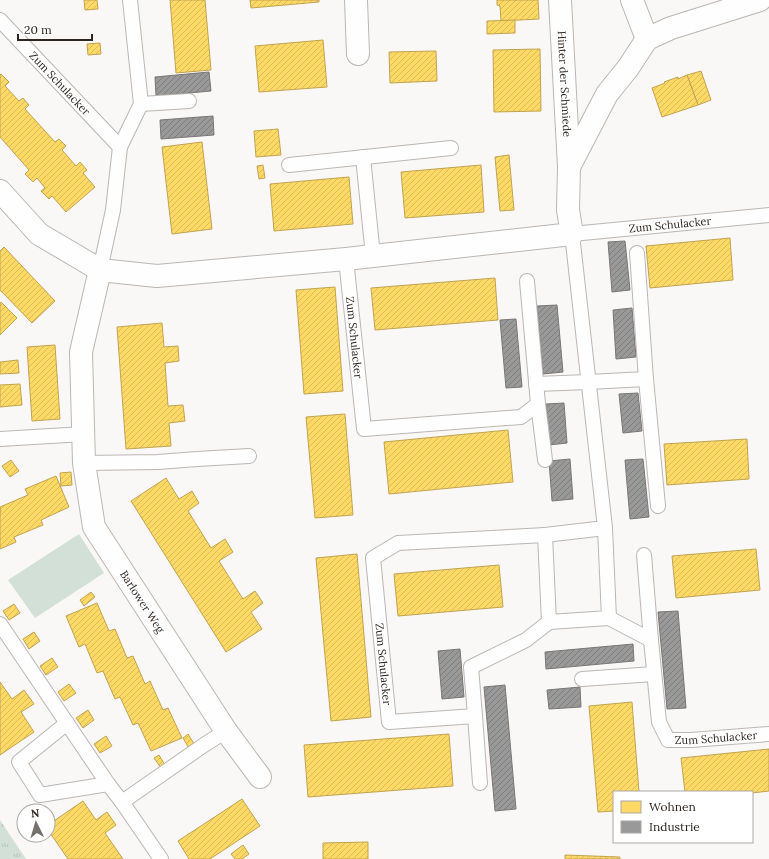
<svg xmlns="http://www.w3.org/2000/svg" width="769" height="859" viewBox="0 0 769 859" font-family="Lora,serif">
  <defs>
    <pattern id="grass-tufts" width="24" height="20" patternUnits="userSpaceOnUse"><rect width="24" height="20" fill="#d3e0d8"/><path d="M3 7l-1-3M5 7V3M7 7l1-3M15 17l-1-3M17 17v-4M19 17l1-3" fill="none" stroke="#b5c0b9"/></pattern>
    <pattern id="homes-hatch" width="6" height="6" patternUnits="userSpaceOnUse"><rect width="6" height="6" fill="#ffd966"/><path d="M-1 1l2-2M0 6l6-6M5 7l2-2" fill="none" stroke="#dbba58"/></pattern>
    <pattern id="industry-hatch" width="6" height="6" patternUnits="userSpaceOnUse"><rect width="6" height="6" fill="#999"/><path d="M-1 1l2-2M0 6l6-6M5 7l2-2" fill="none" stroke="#7d7d7c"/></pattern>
  </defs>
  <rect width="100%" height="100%" fill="#faf8f6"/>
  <polygon fill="url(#grass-tufts)" points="0,820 26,859 0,859"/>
  <polygon fill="#d3e0d8" points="79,534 104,573 35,618 8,580"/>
  <g fill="url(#homes-hatch)" stroke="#c0a351">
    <polygon points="84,0 97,0 98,9 85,10"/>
    <polygon points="170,0 205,0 211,70 176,73"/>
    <polygon points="250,0 319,0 319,2 251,8"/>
    <polygon points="497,0 538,0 539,19 501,21 500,6 497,5"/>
    <polygon points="515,20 515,33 487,34 487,21"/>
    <polygon points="323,40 327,87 259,92 255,46"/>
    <polygon points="100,43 101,54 88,55 87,44"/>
    <polygon points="540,49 541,111 494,112 493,50"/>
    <polygon points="436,51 437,81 390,83 389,52"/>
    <polygon points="701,71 711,100 698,105 687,75"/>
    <polygon points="1,74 9,82 5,86 19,101 23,98 29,105 25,109 55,142 59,139 66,146 62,150 76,166 80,162 87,170 83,173 95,187 66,212 52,196 49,199 41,191 45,188 37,178 33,182 25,174 29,170 0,137 0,75"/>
    <polygon points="687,75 698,105 662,117 652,88 665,83 664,82 678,77 678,79"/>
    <polygon points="278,129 281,155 256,157 254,131"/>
    <polygon points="202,142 212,229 172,234 162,147"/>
    <polygon points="509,155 514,210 500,211 495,157"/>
    <polygon points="263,165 265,178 259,179 257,166"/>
    <polygon points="481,165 484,212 405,218 401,172"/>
    <polygon points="349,177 353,224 274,231 270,184"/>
    <polygon points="730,238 733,280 650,288 646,246"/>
    <polygon points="4,247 55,301 32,323 0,290 0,251"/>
    <polygon points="495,278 498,320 375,330 371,288"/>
    <polygon points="335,287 343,391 304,394 296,290"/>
    <polygon points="1,302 17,318 0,335 0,304"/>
    <polygon points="162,323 164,347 178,346 179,361 165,363 168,406 183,405 185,421 169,423 171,446 126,449 117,327"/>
    <polygon points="55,345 60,419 32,421 27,347"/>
    <polygon points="18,360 19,373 0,374 0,362"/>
    <polygon points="20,384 22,405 0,407 0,385"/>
    <polygon points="345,414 353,515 315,518 306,417"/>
    <polygon points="508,430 513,482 389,494 384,442"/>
    <polygon points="747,439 749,479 667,485 664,444"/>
    <polygon points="11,460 19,471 10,477 2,466"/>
    <polygon points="71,472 72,485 61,486 60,473"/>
    <polygon points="56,476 69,507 41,520 43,525 14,537 16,542 0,549 0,512 1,512 0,507 28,495 25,489"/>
    <polygon points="166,478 179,499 192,491 199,503 188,511 211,548 225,539 233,552 219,561 243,599 255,591 263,603 251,612 262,629 226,652 131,501"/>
    <polygon points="756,549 760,590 676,598 672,556"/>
    <polygon points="357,554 371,717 331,721 316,558"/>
    <polygon points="499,565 503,607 398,616 394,574"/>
    <polygon points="91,592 95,597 84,606 80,600"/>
    <polygon points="97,603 109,631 115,629 127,658 133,656 145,684 150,681 163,710 168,708 182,738 151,751 138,723 133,725 120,697 115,699 103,671 97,673 85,644 79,647 66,616"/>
    <polygon points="14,604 20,613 9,620 3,611"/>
    <polygon points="34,632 40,641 29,649 23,639"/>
    <polygon points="52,658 58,667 46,675 40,666"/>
    <polygon points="0,682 12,699 24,690 34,704 21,712 34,732 0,755"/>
    <polygon points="69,684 76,693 64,701 58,692"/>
    <polygon points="632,702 639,792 614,792 614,811 598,812 589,706"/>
    <polygon points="88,710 94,720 83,728 76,718"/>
    <polygon points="188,734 196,747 190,750 183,738"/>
    <polygon points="449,734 453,786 308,797 304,745"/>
    <polygon points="106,736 112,746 100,753 94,744"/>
    <polygon points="769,749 769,791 752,793 752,792 685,792 681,758"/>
    <polygon points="159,755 165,765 161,768 154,758"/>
    <polygon points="242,799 260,826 210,859 189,859 178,841"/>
    <polygon points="83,801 96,820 107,812 116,825 105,833 123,859 68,859 48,830 48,825"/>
    <polygon points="368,842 368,859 323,859 323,843"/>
    <polygon points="243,845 249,854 242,859 235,859 231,854"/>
    <polygon points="565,855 620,857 620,859 565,859"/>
  </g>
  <g fill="url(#industry-hatch)" stroke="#797675">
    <polygon points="209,72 211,91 156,96 155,77"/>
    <polygon points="213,116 214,135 161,139 160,120"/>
    <polygon points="625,241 630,290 612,292 608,242"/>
    <polygon points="557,305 563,372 543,374 537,306"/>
    <polygon points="632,308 636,357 616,359 613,310"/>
    <polygon points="516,319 522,387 506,388 500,320"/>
    <polygon points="638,393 642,431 623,433 619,394"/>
    <polygon points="564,403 567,443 549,445 546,404"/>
    <polygon points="570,459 573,499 552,501 549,461"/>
    <polygon points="643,459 649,517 630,519 625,460"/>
    <polygon points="678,611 686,708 667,709 658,612"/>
    <polygon points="633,644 634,661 546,669 545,652"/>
    <polygon points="460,649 464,697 442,699 438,651"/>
    <polygon points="505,685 516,809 495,811 484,687"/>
    <polygon points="580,687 581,707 549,709 547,690"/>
  </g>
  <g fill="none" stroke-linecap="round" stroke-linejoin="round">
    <defs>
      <g id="service">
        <path id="s1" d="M0,20L120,147L113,210L100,270"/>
        <polyline points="141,104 189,101"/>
        <polyline points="120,147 141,104 130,0"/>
        <polyline points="363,157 373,256"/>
        <polyline points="289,165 451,148"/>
        <path id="s2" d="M346,259L364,429L521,417L538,404"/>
        <polyline points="527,281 538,404 545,460"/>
        <polyline points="646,379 658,506"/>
        <polyline points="536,384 588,382 646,379 637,253"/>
        <polyline points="0,439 84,434"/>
        <polyline points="84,463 158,462 197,459 249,456"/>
        <path id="s3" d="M605,528L545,535L549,622L609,618L605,528L572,234L769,215"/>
        <path id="s4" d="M545,535L398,543L373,558L389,722L475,716L471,667L526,640L549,622"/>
        <polyline points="644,555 651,640"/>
        <path id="s5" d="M609,618L651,640L659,722L668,740H691L769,734"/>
        <polyline points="0,624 108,784 122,802 161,859"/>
        <polyline points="582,679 654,674"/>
        <polyline points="475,716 480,783"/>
        <polyline points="67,723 19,762 40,795 108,784"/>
        <polyline points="122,802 204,745 226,731"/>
      </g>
      <g id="minor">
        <polyline points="356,0 358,54"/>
        <path id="s6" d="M560,0L569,167"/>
        <polyline points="632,0 647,39"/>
        <polyline points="0,191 39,234 100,270 157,276 346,259 572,234 568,210 569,167 607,94 628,68 647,39 671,28 760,0"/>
        <path id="s7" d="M100,270L81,352L84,463L94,527L226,731L260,777"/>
      </g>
    </defs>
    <use href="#service" stroke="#bbb6b2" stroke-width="16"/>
    <use href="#minor" stroke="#bbb6b2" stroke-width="24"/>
    <use href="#service" stroke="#fefefe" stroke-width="14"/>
    <use href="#minor" stroke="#fefefe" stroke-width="22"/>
  </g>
  <g text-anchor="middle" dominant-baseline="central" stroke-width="4" stroke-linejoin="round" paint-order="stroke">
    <g font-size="11" fill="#2e2620" stroke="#fff">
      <text stroke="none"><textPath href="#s1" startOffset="87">Zum Schulacker</textPath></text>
      <text stroke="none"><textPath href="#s6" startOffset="84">Hinter der Schmiede</textPath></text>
      <text stroke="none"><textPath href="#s3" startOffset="692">Zum Schulacker</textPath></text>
      <text stroke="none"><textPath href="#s2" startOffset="79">Zum Schulacker</textPath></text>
      <text stroke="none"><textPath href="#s7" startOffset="349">Barlower Weg</textPath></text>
      <text stroke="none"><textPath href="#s4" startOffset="283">Zum Schulacker</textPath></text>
      <text stroke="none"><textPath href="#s5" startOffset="198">Zum Schulacker</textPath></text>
    </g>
  </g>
  <rect x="613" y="791" width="140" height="52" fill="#ffffff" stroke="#aba8a6"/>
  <rect x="621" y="801" width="20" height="12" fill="#ffd966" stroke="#aba8a6"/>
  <text x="649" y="811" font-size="12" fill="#2e2620">Wohnen</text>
  <rect x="621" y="821" width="20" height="12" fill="#999999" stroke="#aba8a6"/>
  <text x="649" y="831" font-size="12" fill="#2e2620">Industrie</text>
  <g transform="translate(36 823) rotate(355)"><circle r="19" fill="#ffffff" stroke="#aba8a6"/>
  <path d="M0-3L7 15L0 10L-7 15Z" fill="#75706b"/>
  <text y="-6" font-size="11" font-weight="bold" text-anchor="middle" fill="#2e2620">N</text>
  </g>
  <path d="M18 34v6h74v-6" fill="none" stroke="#2e2620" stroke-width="2"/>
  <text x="24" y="34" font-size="12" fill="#2e2620" stroke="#ffffff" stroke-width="3" paint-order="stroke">20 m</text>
</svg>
